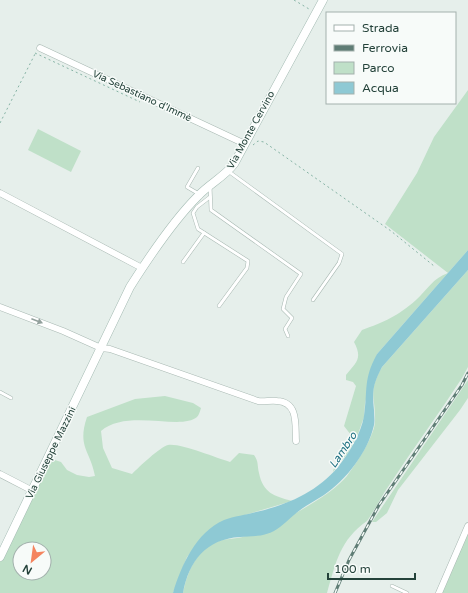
<svg xmlns="http://www.w3.org/2000/svg" width="468" height="593" viewBox="0 0 468 593" font-family="'Varela Round',sans-serif">
  <rect width="100%" height="100%" fill="#e6efeb"/>
  <g fill="#bfe0c8" fill-rule="evenodd">
    <path d="M468,90V250L377,354L365,403L364,417L358,434L348,453L333,472C335,457 348,448 351,435L344,426L356,386L353,382L346,380V375C356,362 363,359 354,342L362,330C384,322 398,316 416,300C427,290 433,278 448,273L385,224L417,173L434,137Z"/>
    <polygon points="38,129 81,151 71,172 28,150"/>
    <path d="M468,270V367L462,378C438,415 412,450 388,487C384,492 370,518 367,521C340,540 336,562 327,593H183C186,575 197,548 216,542C226,538 237,539 246,536C274,526 329,498 347,476C356,464 374,437 375,422C376,396 367,394 382,367Z"/>
    <polygon points="468,380 468,398 460,410 398,490 387,513 376,522 372,522"/>
    <path d="M165,396L193,403L201,408C200,411 199,415 197,417C181,431 127,408 101,431L103,448L112,468L132,474C139,467 160,447 168,445C181,443 216,458 230,462L239,453L254,455C259,462 257,465 259,473C263,493 274,496 292,501L245,515L208,531L187,557L173,593H0V557L49,458L61,462L67,470L77,475L89,477L95,476C90,450 77,447 87,417L135,399ZM20,549H44V573H20Z"/>
    <polygon points="468,531 468,593 442,593"/>
  </g>
  <path fill="#8ec9d4" d="M468,250V270L382,367C373,384 372,391 374,410C374,415 375,420 374,425C368,452 346,480 324,495C318,499 312,502 306,506C296,512 289,520 280,527C267,537 255,536 240,537C206,539 189,561 183,593H173C181,566 196,532 224,520C234,516 246,515 256,512C287,505 317,492 338,467C349,453 361,434 364,416C368,389 363,380 377,354Z"/>
  <g fill="none" stroke-linecap="round" stroke-linejoin="round">
    <defs>
      <g id="lane">
        <polyline points="198,168 187,187 199,194"/>
        <polyline points="228,171 342,254 339,263 313,300"/>
        <polyline points="210,186 211,210 301,274 286,297 283,309 292,318 285,329 288,336"/>
        <polyline points="210,197 197,207 193,213 198,229 248,261 247,268 219,306"/>
        <polyline points="183,262 204,233"/>
        <polyline points="0,392 11,398"/>
        <polyline points="392,586 407,593"/>
      </g>
      <g id="street">
        <polyline points="40,48 245,144"/>
        <polyline points="0,193 142,268"/>
        <path d="M0,307L63,331L101,348L110,349L258,401C264,402 271,400 277,401C299,402 295,426 296,441"/>
        <polyline points="0,474 33,491"/>
        <polyline points="439,593 468,526"/>
      </g>
      <path id="secondary" d="M0,557L130,287C149,257 173,221 198,196C209,184 224,177 234,164L323,0"/>
    </defs>
    <use href="#lane" stroke="#a8b8b2" stroke-width="4"/>
    <use href="#street" stroke="#a8b8b2" stroke-width="7"/>
    <use href="#secondary" stroke="#a4bbb3" stroke-width="9"/>
    <g stroke="#86b3a5" stroke-width="1" stroke-dasharray="2 3" stroke-linecap="butt">
      <polyline points="294,0 309,9"/>
      <polyline points="35,53 140,102"/>
      <polyline points="0,123 35,54"/>
      <polyline points="253,145 258,141 264,142 391,231 434,266"/>
    </g>
    <use href="#lane" stroke="#fff" stroke-width="3"/>
    <use href="#street" stroke="#fff" stroke-width="6"/>
    <use href="#secondary" stroke="#fff" stroke-width="8"/>
    <defs>
      <polyline id="rail" points="335,593 349,560 379,505 462,385 468,373"/>
    </defs>
    <use href="#rail" stroke="#5f7d75" stroke-width="3"/>
    <use href="#rail" stroke="#f7fbf9" stroke-width="1.5" stroke-dasharray="4.5" stroke-linecap="butt"/>
  </g>
  <defs><path id="oneway-solid" d="M-6-.8H1V-3.2L6.5 0L1 3.2V.8H-6Z"/></defs>
  <use fill="#92a09c" href="#oneway-solid" transform="translate(37 321) rotate(21)"/>
  <g text-anchor="middle" dominant-baseline="central" stroke-width="3" stroke-linejoin="round" paint-order="stroke">
    <g font-size="10" fill="#24423a" stroke="#f7fbf9">
      <text transform="translate(142 96) rotate(25)">Via Sebastiano d'Immè</text>
      <text transform="translate(251 130) rotate(-61)">Via Monte Cervino</text>
      <text transform="translate(51 453) rotate(-64)">Via Giuseppe Mazzini</text>
    </g>
    <g font-size="11" font-style="italic" fill="#1c6f80" stroke="#f7fbf9">
      <text transform="translate(343 450) rotate(-56)">Lambro</text>
    </g>
  </g>
  <rect x="326" y="12" width="130" height="92" fill="#f7fbf9" stroke="#a3b1ad"/>
  <rect x="334" y="25" width="20" height="6" fill="#ffffff" stroke="#a3b1ad"/>
  <text x="362" y="32" font-size="12" fill="#24423a">Strada</text>
  <rect x="334" y="45" width="20" height="6" fill="#5f7d75" stroke="#a3b1ad"/>
  <text x="362" y="52" font-size="12" fill="#24423a">Ferrovia</text>
  <rect x="334" y="62" width="20" height="12" fill="#bfe0c8" stroke="#a3b1ad"/>
  <text x="362" y="72" font-size="12" fill="#24423a">Parco</text>
  <rect x="334" y="82" width="20" height="12" fill="#8ec9d4" stroke="#a3b1ad"/>
  <text x="362" y="92" font-size="12" fill="#24423a">Acqua</text>
  <g transform="translate(32 561) rotate(209)"><circle r="19" fill="#f7fbf9" stroke="#a3b1ad"/>
  <path d="M0-3L7 15L0 10L-7 15Z" fill="#f4845f"/>
  <text y="-6" font-size="11" font-weight="bold" text-anchor="middle" fill="#24423a">N</text>
  </g>
  <path d="M328 573v6h87v-6" fill="none" stroke="#24423a" stroke-width="2"/>
  <text x="334" y="573" font-size="12" fill="#24423a" stroke="#f7fbf9" stroke-width="3" paint-order="stroke">100 m</text>
</svg>
